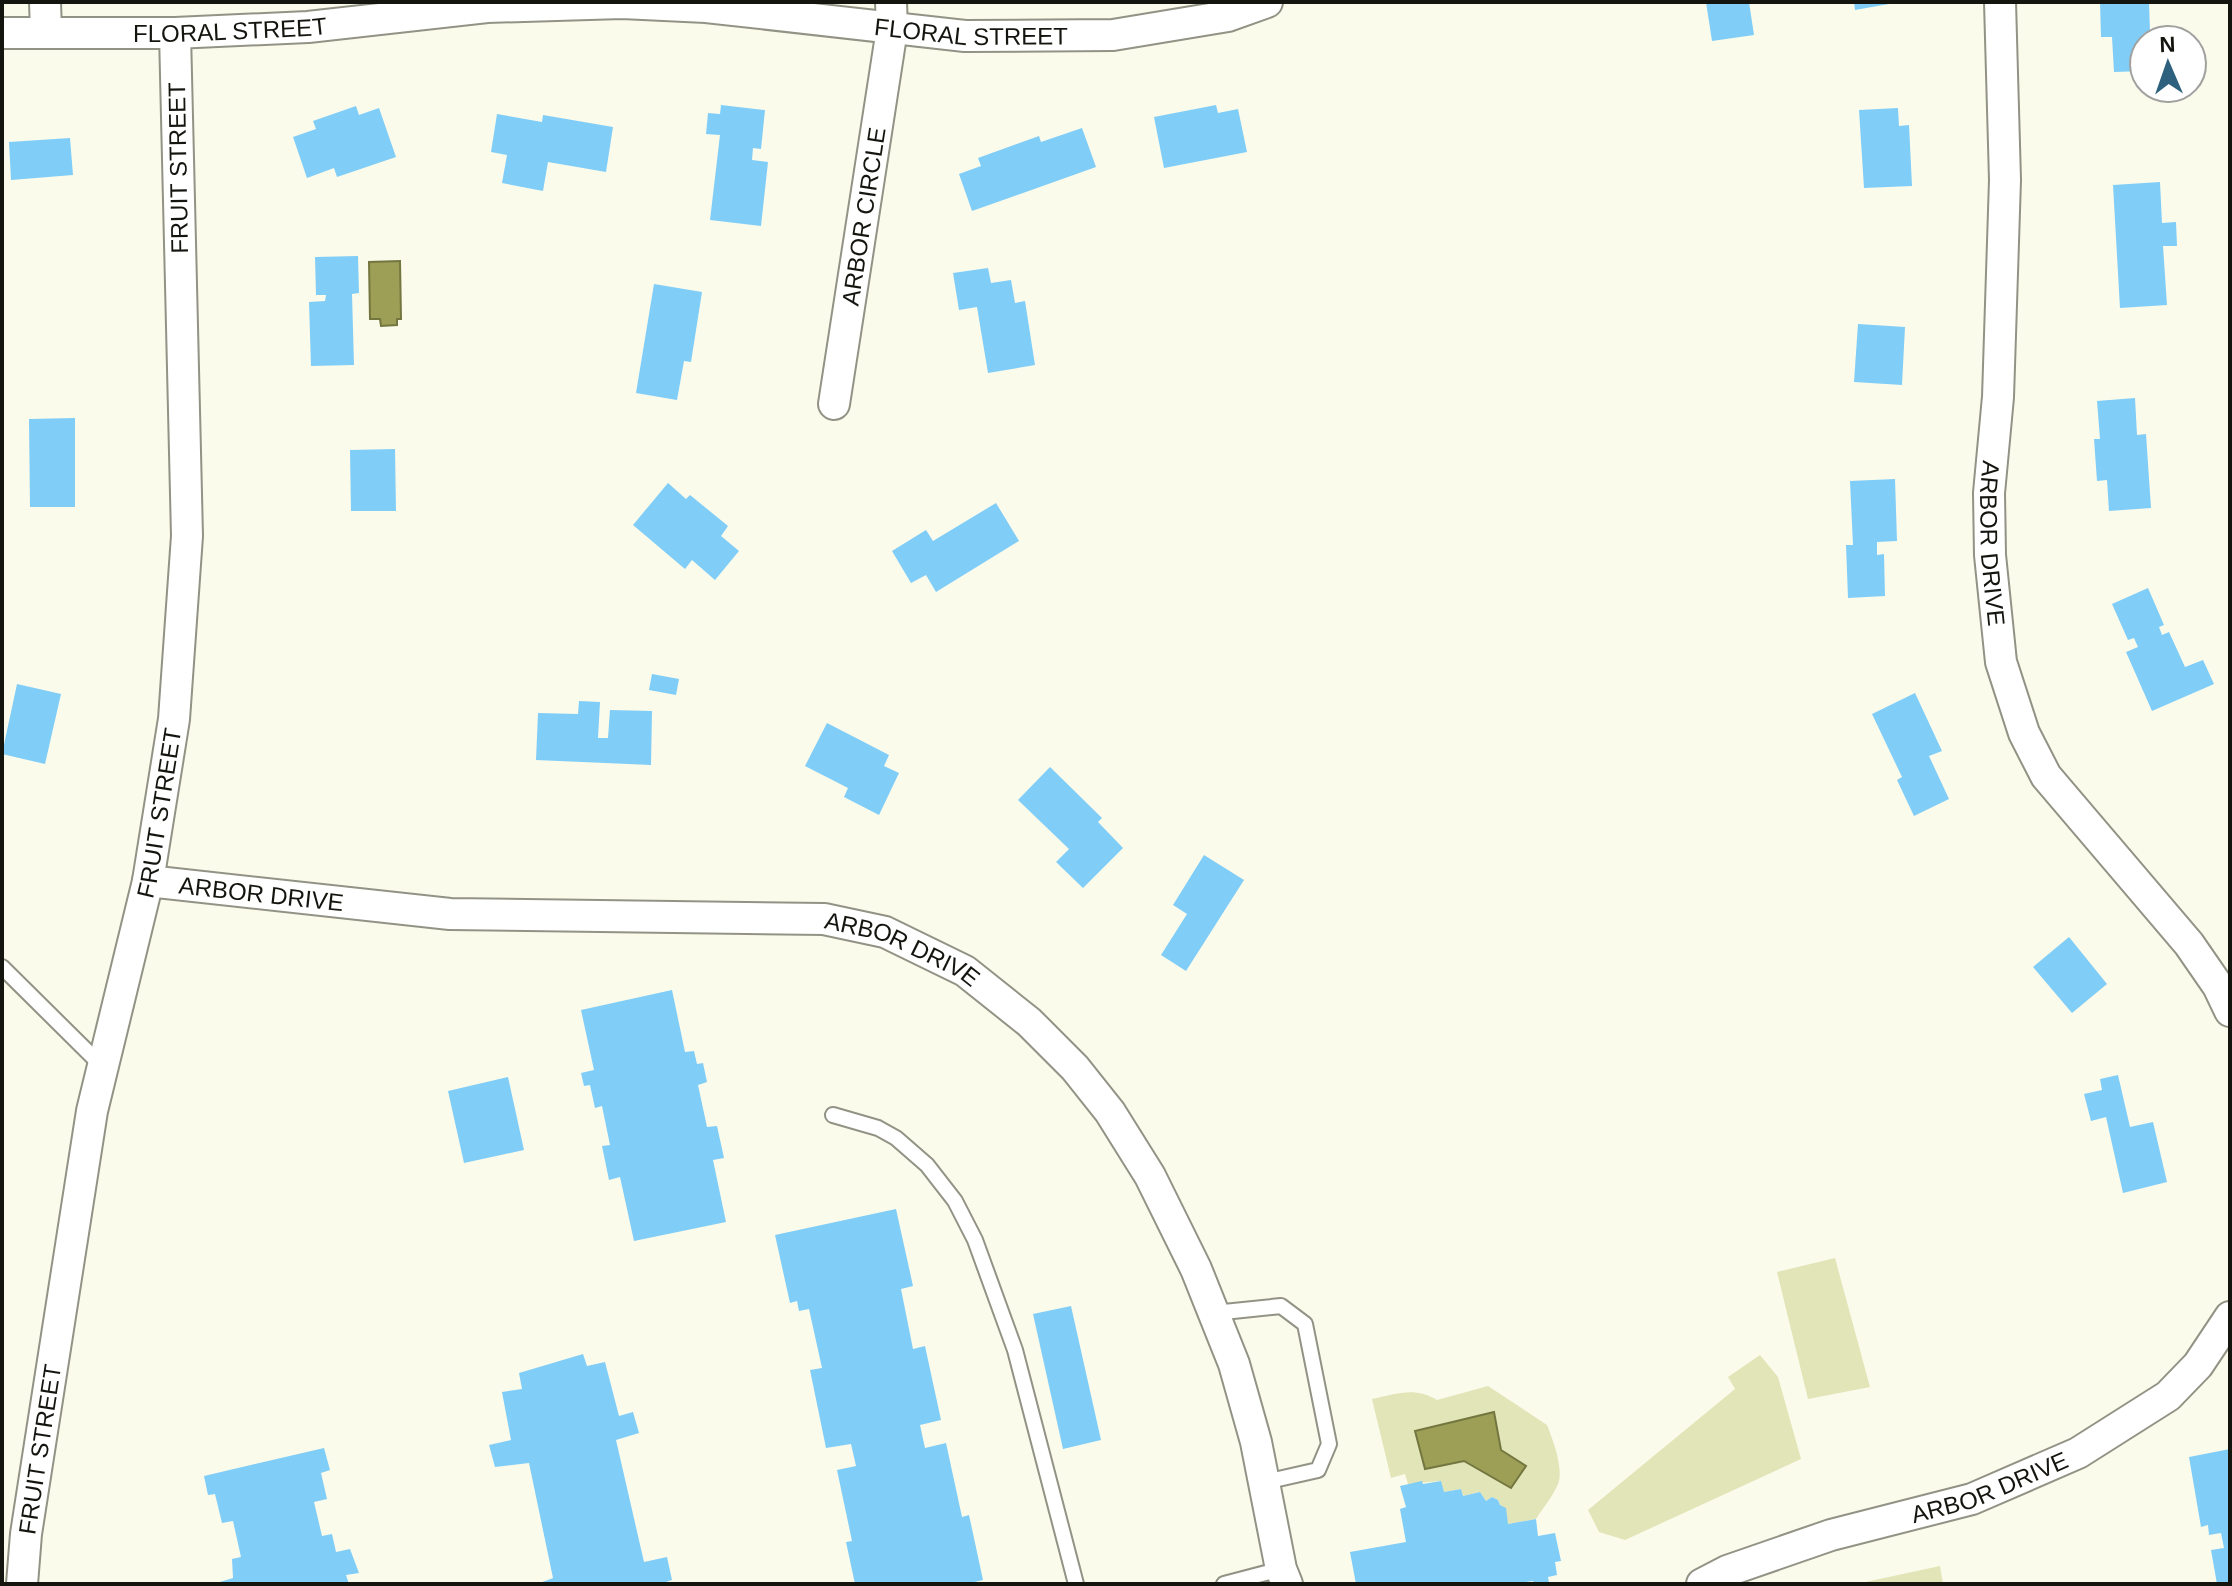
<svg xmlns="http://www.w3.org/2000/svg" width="2232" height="1586" viewBox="0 0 2232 1586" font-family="Helvetica,sans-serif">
  <rect width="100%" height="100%" fill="#fafbeb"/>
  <g fill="#e2e5b8">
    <polygon points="1835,1258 1870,1387 1808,1399 1777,1272"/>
    <polygon points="1760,1355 1778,1377 1801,1459 1625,1540 1599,1532 1588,1510 1735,1389 1728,1377"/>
    <path d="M1488,1386L1547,1425C1553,1440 1564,1469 1558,1484C1553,1496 1543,1508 1536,1519L1508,1524L1498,1500L1492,1497L1486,1501L1480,1492L1463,1496L1461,1489L1444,1492L1440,1481L1408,1484L1405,1474L1391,1478L1372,1399C1395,1394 1415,1386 1437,1400Z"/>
    <polygon points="1940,1566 1943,1584 1856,1584"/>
  </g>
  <g fill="#9c9f55" stroke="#747640" stroke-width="2">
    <polygon points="400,261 401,319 397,319 397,325 381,326 380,319 370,319 369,262"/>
    <polygon points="1494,1412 1501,1450 1526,1466 1511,1488 1464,1461 1425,1469 1415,1431"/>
  </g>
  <g fill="#80cdf8">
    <polygon points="1706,2 1749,2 1754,35 1712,41"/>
    <polygon points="1854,2 1889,2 1889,4 1855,10"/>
    <polygon points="2100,2 2149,2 2150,32 2144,33 2144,71 2114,72 2112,37 2101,37"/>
    <polygon points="721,105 765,110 761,149 753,148 752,160 768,162 761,226 710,220 720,135 706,134 708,113 720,114"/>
    <polygon points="1216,105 1218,113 1238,109 1247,152 1164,168 1154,117"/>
    <polygon points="356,106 359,115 379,108 396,157 337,177 334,168 307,178 293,137 316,129 313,121"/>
    <polygon points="1898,108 1899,126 1909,125 1912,186 1864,188 1859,110"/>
    <polygon points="497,114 542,122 543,115 613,127 606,172 548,162 543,191 502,183 507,155 491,152"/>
    <polygon points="1082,128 1096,167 972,211 959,174 981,166 978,158 1039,136 1041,142"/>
    <polygon points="70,138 73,175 11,180 9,142"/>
    <polygon points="2160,182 2162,223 2176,222 2177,246 2163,246 2167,305 2120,308 2113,185"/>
    <polygon points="358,256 359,293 352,294 354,365 311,366 309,302 325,301 326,295 316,295 315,257"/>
    <polygon points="988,268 991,283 1011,280 1015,303 1025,301 1035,365 988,373 977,307 959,310 953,273"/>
    <polygon points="654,284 702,292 691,362 684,361 677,400 636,393"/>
    <polygon points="1858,324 1905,327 1902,385 1854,382"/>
    <polygon points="2135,398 2137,435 2146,434 2151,508 2109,511 2107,480 2097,481 2094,439 2100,439 2097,401"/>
    <polygon points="75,418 75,507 30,507 29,419"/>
    <polygon points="395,449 396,511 351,511 350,450"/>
    <polygon points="1895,479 1897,541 1877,542 1877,555 1884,554 1885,596 1848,598 1846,545 1853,545 1850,481"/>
    <polygon points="668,483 686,499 690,495 728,526 721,536 739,551 715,580 692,560 685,569 633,525"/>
    <polygon points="996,503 1019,541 936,592 926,575 911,583 892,551 926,530 933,541"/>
    <polygon points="2148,588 2164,625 2159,627 2162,635 2169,632 2185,667 2203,660 2214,684 2152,711 2126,652 2138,647 2134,638 2128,640 2112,604"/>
    <polygon points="652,674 679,679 676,695 649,690"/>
    <polygon points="17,684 61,694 45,764 2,754"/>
    <polygon points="1915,693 1942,751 1929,756 1949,799 1914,816 1897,780 1902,777 1872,714"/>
    <polygon points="579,701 600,702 598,738 608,738 610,710 652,711 651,765 536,760 538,713 578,714"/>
    <polygon points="827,723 889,755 884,766 899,773 879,815 844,797 848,788 805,766"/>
    <polygon points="1050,767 1102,818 1098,822 1123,848 1083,888 1056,862 1069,849 1018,800"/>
    <polygon points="1204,855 1244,880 1186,971 1161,955 1187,914 1173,905"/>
    <polygon points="2069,937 2107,984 2072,1013 2033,967"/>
    <polygon points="672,990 685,1052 694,1051 697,1064 703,1063 707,1082 698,1085 707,1127 717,1126 724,1158 713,1160 726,1222 634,1241 620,1177 609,1180 602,1146 610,1145 602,1106 595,1108 590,1085 584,1086 581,1073 594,1070 581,1010"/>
    <polygon points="2118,1075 2130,1127 2153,1122 2167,1182 2123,1193 2106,1117 2091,1121 2084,1094 2102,1090 2100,1079"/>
    <polygon points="508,1077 524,1150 464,1163 448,1091"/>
    <polygon points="896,1209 913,1286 901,1289 913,1349 925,1346 941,1420 920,1425 925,1448 946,1443 962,1517 969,1515 983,1580 966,1584 855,1584 846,1542 852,1541 837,1470 856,1466 851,1444 826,1448 810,1370 822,1368 809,1309 799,1311 797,1301 790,1303 775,1235"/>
    <polygon points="1071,1306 1101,1440 1063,1449 1033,1314"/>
    <polygon points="583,1354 587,1366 605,1362 619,1416 633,1412 639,1433 616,1440 644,1562 667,1557 672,1580 660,1584 537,1584 553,1578 529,1463 495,1467 489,1445 511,1440 502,1392 522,1389 519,1373"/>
    <polygon points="324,1448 330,1470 321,1473 327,1499 314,1502 322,1536 332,1534 336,1552 350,1549 359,1573 346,1575 349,1584 213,1584 233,1578 232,1559 241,1557 233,1521 222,1523 215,1494 208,1495 204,1476"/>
    <polygon points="2230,1449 2230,1584 2217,1584 2211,1550 2224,1548 2221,1533 2209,1535 2208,1525 2201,1527 2189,1457"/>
    <polygon points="1422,1481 1423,1484 1441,1481 1444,1492 1461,1489 1463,1496 1480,1492 1486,1501 1492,1497 1498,1500 1500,1505 1506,1508 1508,1524 1536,1519 1538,1536 1555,1533 1561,1561 1555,1562 1557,1575 1548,1577 1549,1583 1545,1584 1534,1584 1533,1581 1512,1584 1356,1584 1350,1552 1406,1542 1400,1509 1406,1507 1400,1486"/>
  </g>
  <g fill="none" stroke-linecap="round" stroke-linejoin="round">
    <defs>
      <g id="lane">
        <polyline points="2,967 103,1067"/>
        <polyline points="833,1115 878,1128 896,1138 927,1165 955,1201 975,1240 1015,1350 1076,1584"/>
        <polyline points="1214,1313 1281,1306 1305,1324 1329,1444 1318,1470 1265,1482"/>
        <polyline points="1224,1584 1281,1569"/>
      </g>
      <g id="street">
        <polyline points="45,2 46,31"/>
        <path id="s1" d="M2000,2L2005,180L1998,397L1989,493L1990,555L2001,662L2024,733L2046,776L2189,944L2218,986L2230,1011"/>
        <path id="s2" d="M2,33H175L308,27L487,7L622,3L706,7L965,36L1113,35L1228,16L1267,2"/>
        <path id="s3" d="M834,404L892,29L891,2"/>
        <path id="s4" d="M148,881L450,914L824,919L885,932L965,971L1029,1022L1075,1068L1110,1112L1150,1176L1196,1269L1234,1364L1256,1442L1281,1569L1287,1584"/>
        <path id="s5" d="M22,1584L26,1534L92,1111L148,881L174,719L187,536L175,33"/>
        <path id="s6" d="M1702,1584L1727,1571L1831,1535L1972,1499L2078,1453L2168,1396L2198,1365L2230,1317"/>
      </g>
    </defs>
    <use href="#lane" stroke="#929385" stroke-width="18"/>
    <use href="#street" stroke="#929385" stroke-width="34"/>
    <use href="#lane" stroke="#fff" stroke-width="14"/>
    <use href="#street" stroke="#fff" stroke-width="30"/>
  </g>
  <g text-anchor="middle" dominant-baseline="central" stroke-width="6" stroke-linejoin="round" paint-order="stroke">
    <g font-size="24" fill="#151510" stroke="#fff">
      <text stroke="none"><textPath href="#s2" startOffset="228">FLORAL STREET</textPath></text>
      <text stroke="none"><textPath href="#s2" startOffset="972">FLORAL STREET</textPath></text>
      <text transform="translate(178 168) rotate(-91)">FRUIT STREET</text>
      <text stroke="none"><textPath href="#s3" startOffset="190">ARBOR CIRCLE</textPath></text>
      <text stroke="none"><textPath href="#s1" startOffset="542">ARBOR DRIVE</textPath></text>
      <text stroke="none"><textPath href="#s5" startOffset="784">FRUIT STREET</textPath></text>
      <text stroke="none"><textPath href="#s4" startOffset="114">ARBOR DRIVE</textPath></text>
      <text stroke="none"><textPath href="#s4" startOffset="762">ARBOR DRIVE</textPath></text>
      <text stroke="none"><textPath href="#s5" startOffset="136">FRUIT STREET</textPath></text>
      <text stroke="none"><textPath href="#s6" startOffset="304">ARBOR DRIVE</textPath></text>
    </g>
  </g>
  <rect width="2232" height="1586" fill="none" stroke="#151510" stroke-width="8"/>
  <g transform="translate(2168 64) rotate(358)"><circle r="38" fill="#ffffff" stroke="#a1a19f" stroke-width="2"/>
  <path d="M0-6L14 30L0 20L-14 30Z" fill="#2d617d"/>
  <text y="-12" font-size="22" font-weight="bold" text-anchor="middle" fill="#151510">N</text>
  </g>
</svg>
